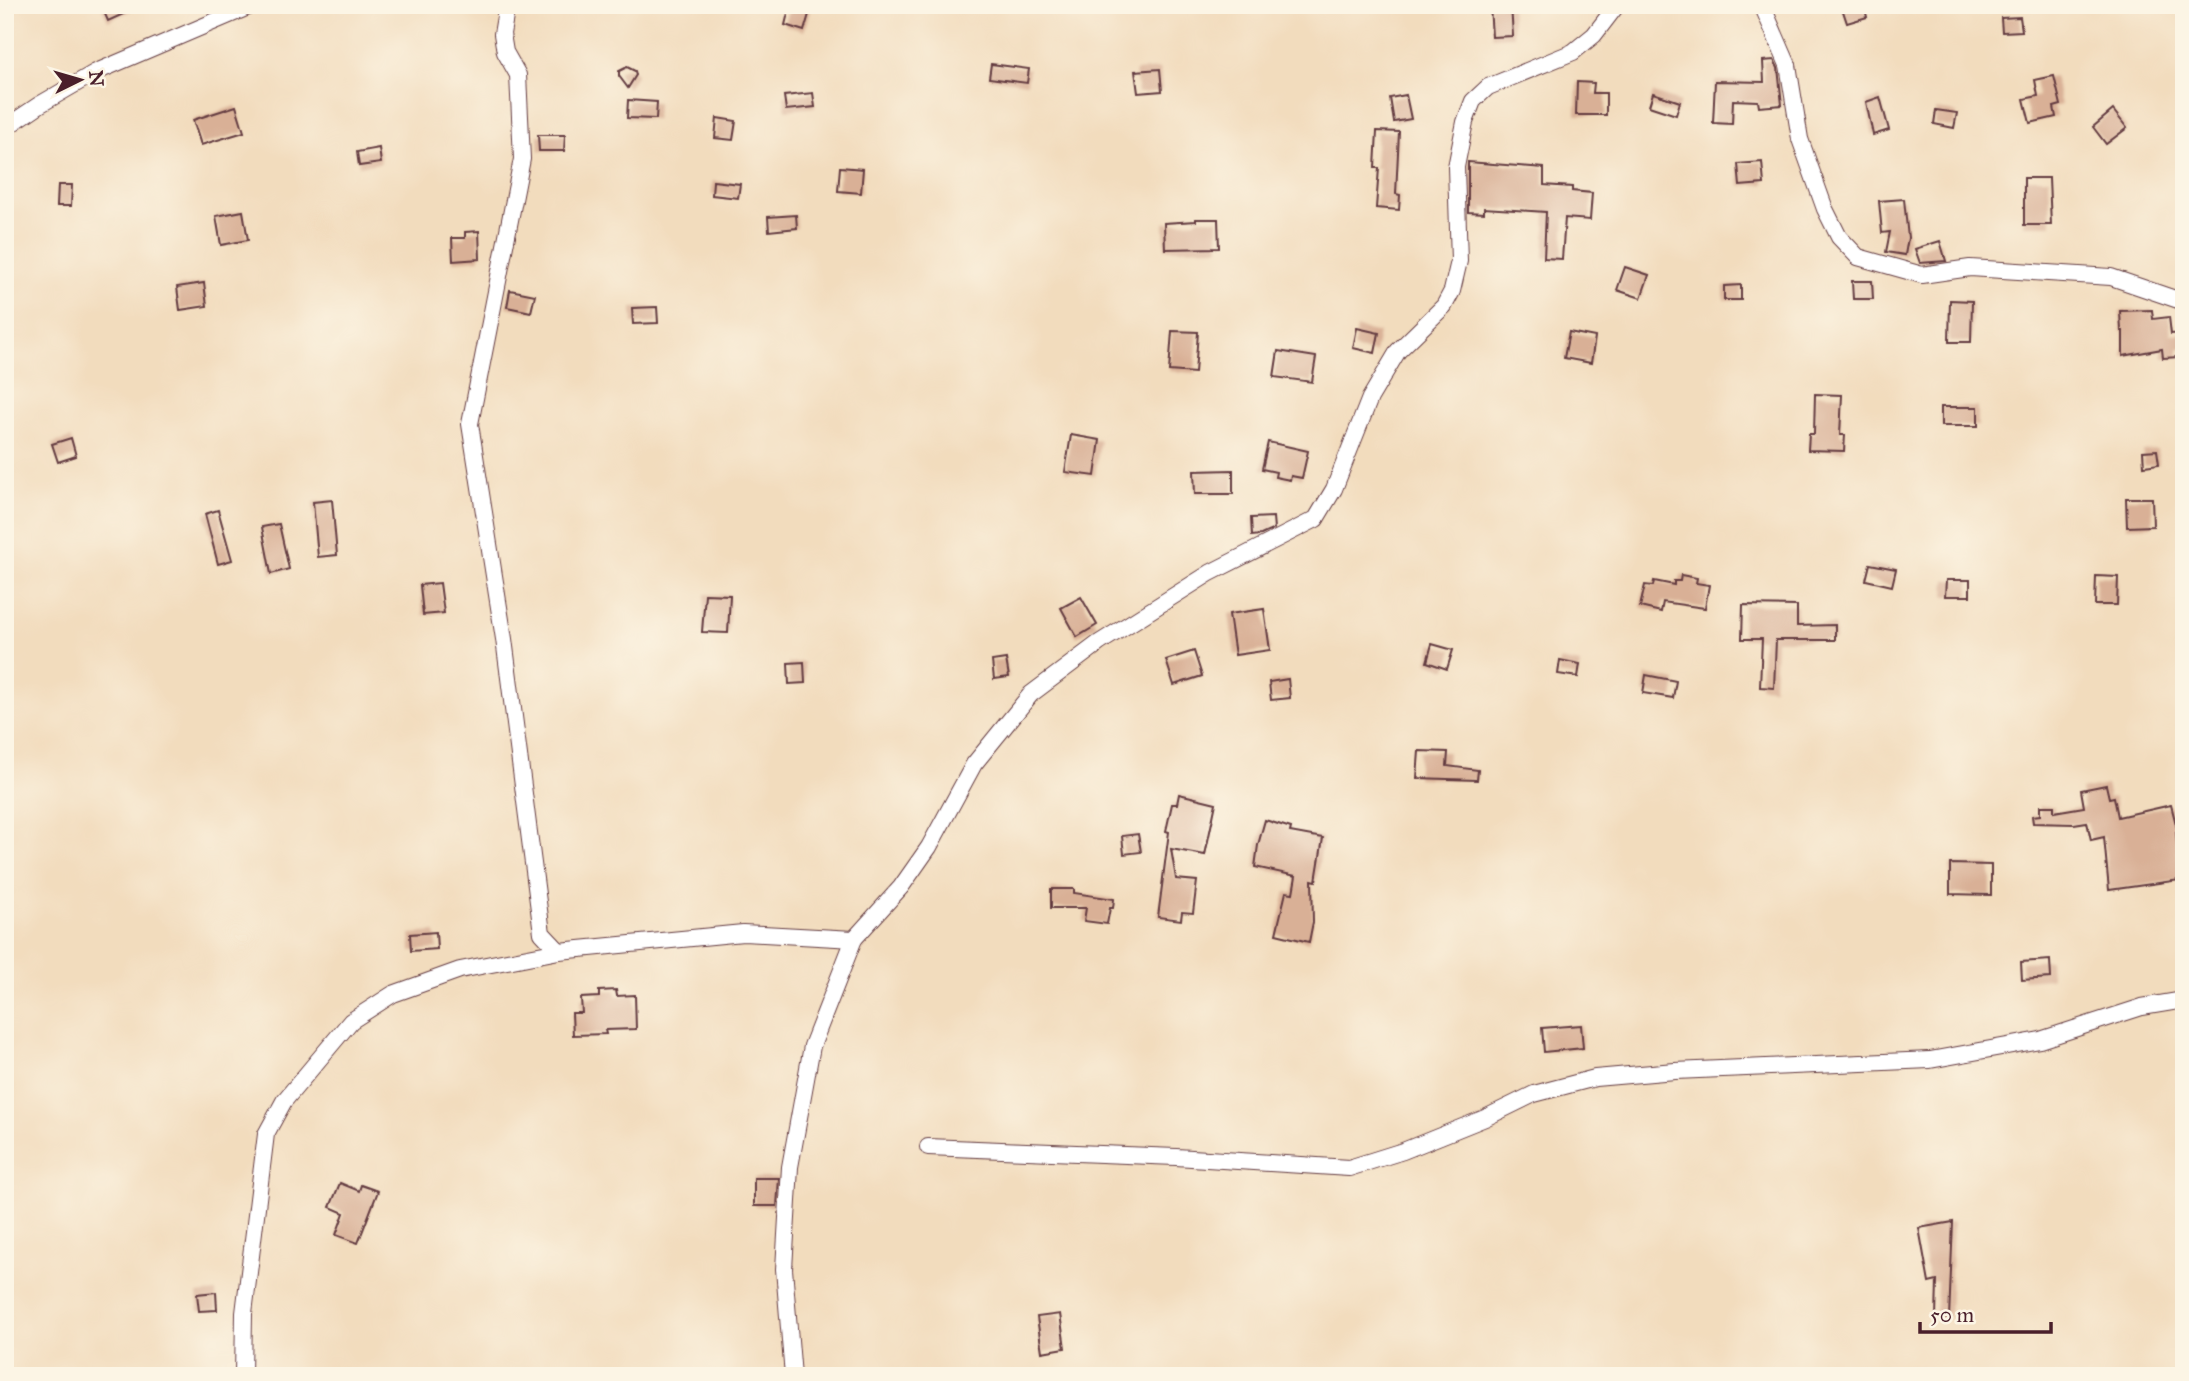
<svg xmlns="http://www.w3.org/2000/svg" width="2189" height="1381" viewBox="0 0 2189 1381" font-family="'IM FELL Great Primer',serif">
  <rect width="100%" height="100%" fill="#fcf5e5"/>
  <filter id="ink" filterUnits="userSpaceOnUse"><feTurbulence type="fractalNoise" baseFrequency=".0143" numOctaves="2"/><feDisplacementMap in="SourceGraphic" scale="14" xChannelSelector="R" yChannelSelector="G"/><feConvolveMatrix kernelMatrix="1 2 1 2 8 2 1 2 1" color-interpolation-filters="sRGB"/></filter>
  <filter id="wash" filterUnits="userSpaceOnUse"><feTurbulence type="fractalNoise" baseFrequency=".00686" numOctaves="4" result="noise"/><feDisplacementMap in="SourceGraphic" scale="28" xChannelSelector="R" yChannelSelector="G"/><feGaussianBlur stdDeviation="1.57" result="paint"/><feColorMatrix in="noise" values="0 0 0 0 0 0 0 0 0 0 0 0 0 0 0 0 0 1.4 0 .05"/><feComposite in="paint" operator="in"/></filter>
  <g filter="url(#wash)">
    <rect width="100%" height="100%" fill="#f2dcbd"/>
    <g id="blocks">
      <g fill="#d9b096">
        <polygon points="101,5 143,5 108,21"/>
        <polygon points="790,5 810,11 804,31 785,25"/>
        <polygon points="1490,5 1511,5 1513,36 1492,37"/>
        <polygon points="1841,5 1864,5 1867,17 1847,23"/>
        <polygon points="2020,17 2022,31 2002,32 2001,18"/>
        <polygon points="1774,60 1778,68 1782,105 1759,107 1758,101 1733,100 1732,124 1713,123 1715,81 1764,82 1763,61"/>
        <polygon points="991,64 1029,69 1027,83 989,78"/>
        <polygon points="627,67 635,71 636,75 628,88 619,76 619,71"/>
        <polygon points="1160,69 1162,91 1138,93 1135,71"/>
        <polygon points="2054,76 2061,105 2054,107 2056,117 2030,123 2024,99 2038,96 2035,80"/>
        <polygon points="1577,82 1594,83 1593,93 1606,93 1606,115 1576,115"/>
        <polygon points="813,93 815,107 786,110 784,96"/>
        <polygon points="1653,93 1680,102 1676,115 1649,106"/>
        <polygon points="1406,95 1411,119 1394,122 1390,98"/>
        <polygon points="1880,97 1889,130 1873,135 1866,102"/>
        <polygon points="628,100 657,102 656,119 627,118"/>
        <polygon points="236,106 244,132 201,145 193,120"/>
        <polygon points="1936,110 1957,113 1954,128 1934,124"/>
        <polygon points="2113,110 2127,128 2106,144 2093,127"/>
        <polygon points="717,118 736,121 733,140 715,138"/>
        <polygon points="1377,131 1399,132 1396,194 1400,195 1399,210 1376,208 1379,168 1375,168"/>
        <polygon points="538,135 565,135 564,151 539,151"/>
        <polygon points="379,148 381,163 359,166 357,152"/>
        <polygon points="1468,162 1544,168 1544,185 1572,187 1572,191 1592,193 1590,220 1565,218 1562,259 1544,258 1546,212 1484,208 1484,213 1468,212"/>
        <polygon points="1762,162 1764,184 1740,186 1738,164"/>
        <polygon points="840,167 863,169 861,193 838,191"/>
        <polygon points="2024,178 2049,178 2051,225 2024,225"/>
        <polygon points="713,181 740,184 738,198 712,195"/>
        <polygon points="58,185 72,185 71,206 57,206"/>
        <polygon points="1904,199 1908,238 1905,255 1886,252 1890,232 1882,233 1879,201"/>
        <polygon points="243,211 248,240 221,245 216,216"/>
        <polygon points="796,215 797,228 769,231 768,217"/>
        <polygon points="1196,219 1218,219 1219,248 1165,249 1164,223 1196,221"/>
        <polygon points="479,231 480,259 453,261 452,238 465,238 465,232"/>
        <polygon points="1940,241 1946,261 1920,263 1915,249"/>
        <polygon points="1625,267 1649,275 1641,298 1617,290"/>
        <polygon points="1852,281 1872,281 1873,299 1853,299"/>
        <polygon points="204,283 207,306 180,310 177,287"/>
        <polygon points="1741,285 1741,300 1724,300 1724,286"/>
        <polygon points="510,290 535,295 531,312 507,307"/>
        <polygon points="1950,300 1972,301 1971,342 1949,342"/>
        <polygon points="657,307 658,323 633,324 632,308"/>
        <polygon points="2152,310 2153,319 2169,317 2171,334 2184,333 2184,348 2178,348 2179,357 2163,358 2162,349 2123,356 2123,331 2121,331 2120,311"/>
        <polygon points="1357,328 1379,333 1375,353 1353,348"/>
        <polygon points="1172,331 1198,332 1195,373 1169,371"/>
        <polygon points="1569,332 1595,337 1591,363 1564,358"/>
        <polygon points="1278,351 1316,357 1312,382 1274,377"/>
        <polygon points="1815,394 1842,395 1840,435 1845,435 1844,451 1808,450 1809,434 1814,434"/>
        <rect x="1941" y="407" width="37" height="19"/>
        <polygon points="1071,435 1100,440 1095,476 1065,472"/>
        <polygon points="71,438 76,456 58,462 52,444"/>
        <polygon points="1268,442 1308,451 1302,478 1291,476 1290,480 1275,477 1276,472 1262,469"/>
        <polygon points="2157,450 2159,464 2144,466 2143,451"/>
        <polygon points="1233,470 1233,494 1195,494 1194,471"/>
        <polygon points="2126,498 2152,498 2153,526 2127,527"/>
        <polygon points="332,500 337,555 318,557 313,502"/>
        <polygon points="218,510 232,560 218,564 205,514"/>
        <polygon points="1273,517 1274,529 1261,535 1252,536 1251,518"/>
        <polygon points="279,524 289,569 271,574 262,527"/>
        <polygon points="1870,564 1896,569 1892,586 1866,580"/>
        <polygon points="1681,575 1697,578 1696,583 1709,585 1705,608 1663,602 1661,612 1640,607 1645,585 1653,586 1654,581 1674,585 1674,581 1680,581"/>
        <polygon points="2096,576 2118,577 2117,605 2095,605"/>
        <polygon points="1946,580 1970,580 1970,596 1945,596"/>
        <polygon points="440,583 444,613 423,615 420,585"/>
        <polygon points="705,594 730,595 728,633 702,632"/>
        <polygon points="1081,597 1097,625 1077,637 1061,608"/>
        <polygon points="1743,605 1797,606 1797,626 1835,625 1835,640 1776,640 1774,688 1760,687 1762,639 1742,639"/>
        <polygon points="1264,609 1270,650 1235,655 1229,614"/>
        <polygon points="1432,644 1453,650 1447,669 1427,662"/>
        <polygon points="1194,651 1202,676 1174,685 1166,660"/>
        <polygon points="1006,659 1009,677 994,679 992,661"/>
        <polygon points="1560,660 1580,664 1578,677 1558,674"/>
        <polygon points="804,662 805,683 789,684 788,663"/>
        <polygon points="1646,675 1676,681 1673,698 1643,693"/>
        <polygon points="1288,679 1290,698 1271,700 1269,682"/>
        <polygon points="1419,751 1448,752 1447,766 1478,770 1477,780 1417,778"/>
        <polygon points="2106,785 2109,798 2114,797 2118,817 2171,805 2178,832 2176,832 2180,880 2109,890 2104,837 2091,840 2087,822 2074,824 2033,823 2032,816 2040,815 2040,806 2054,806 2054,812 2084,807 2081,790"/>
        <polygon points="1179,794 1216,803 1205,855 1171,849 1176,879 1197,881 1193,913 1182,912 1181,920 1158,917 1169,832 1166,831 1172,804 1177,804"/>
        <polygon points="1265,820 1291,828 1290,832 1323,838 1316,881 1312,880 1313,922 1309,942 1276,934 1286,892 1293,893 1296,876 1255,867 1258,845"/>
        <polygon points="1138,834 1141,852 1124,854 1122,836"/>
        <polygon points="1950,864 1991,865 1991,895 1950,894"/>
        <polygon points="1051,889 1074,889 1074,893 1114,899 1113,908 1110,908 1107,924 1084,921 1086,908 1051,908"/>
        <polygon points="436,932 437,949 411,951 410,934"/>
        <polygon points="2050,960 2051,978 2022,980 2021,962"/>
        <polygon points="616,990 617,996 635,995 636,1029 605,1030 606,1034 573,1035 572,1013 582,1013 581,998 599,997 599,991"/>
        <polygon points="1581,1025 1583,1048 1544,1052 1542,1028"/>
        <polygon points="754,1178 779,1178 777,1206 754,1206"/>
        <polygon points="340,1183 359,1191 361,1185 378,1191 358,1243 336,1235 344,1213 330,1207"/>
        <polygon points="1953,1222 1949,1318 1936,1318 1937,1281 1929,1283 1919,1228"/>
        <polygon points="216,1292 217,1310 199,1311 197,1294"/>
        <polygon points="1060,1314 1065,1348 1042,1352 1037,1317"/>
      </g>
    </g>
  </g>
  <g filter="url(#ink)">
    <use href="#blocks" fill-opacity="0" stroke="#633b41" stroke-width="2"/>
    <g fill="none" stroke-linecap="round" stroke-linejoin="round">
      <defs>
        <g id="minor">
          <polyline points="507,5 502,34 505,52 518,75 522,159 470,424 504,639 542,933 559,951 743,933 854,939"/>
          <polyline points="1762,5 1788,65 1800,139 1825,209 1839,237 1858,257 1922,275 1970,268 2111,277 2184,302"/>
          <polyline points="5,128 39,105 96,72 253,5"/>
          <polyline points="928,1147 1176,1157 1349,1168 1403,1151 1485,1118 1534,1094 1595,1078 1675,1071 1930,1060 2040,1040 2142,1007 2184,1000"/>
          <polyline points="243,1376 244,1313 266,1134 284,1101 351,1021 393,994 460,970 559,951"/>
          <polyline points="793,1376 784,1269 790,1167 812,1046 854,939 901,887 929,847 974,764 1031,694 1099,643 1210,573 1316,519 1334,489 1370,398 1398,351 1444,306 1452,291 1459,261 1456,167 1465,122 1473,101 1488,87 1573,52 1594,35 1617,5"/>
        </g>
      </defs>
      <use href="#minor" stroke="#633b41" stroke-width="18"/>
      <use href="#minor" stroke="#fff" stroke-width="16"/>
    </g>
  </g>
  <rect width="2189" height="1381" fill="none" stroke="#fcf5e5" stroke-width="28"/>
  <g transform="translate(80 80) rotate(85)" stroke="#fcf5e5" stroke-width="5" paint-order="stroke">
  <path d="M0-5L12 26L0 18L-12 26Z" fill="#4a1f2b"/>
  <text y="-10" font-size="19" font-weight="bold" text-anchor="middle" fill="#4a1f2b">N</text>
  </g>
  <path d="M1920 1322v10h131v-10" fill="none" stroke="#4a1f2b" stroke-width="3.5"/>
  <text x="1930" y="1322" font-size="21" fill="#4a1f2b" stroke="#fcf5e5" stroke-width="5" paint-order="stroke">50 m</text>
</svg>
